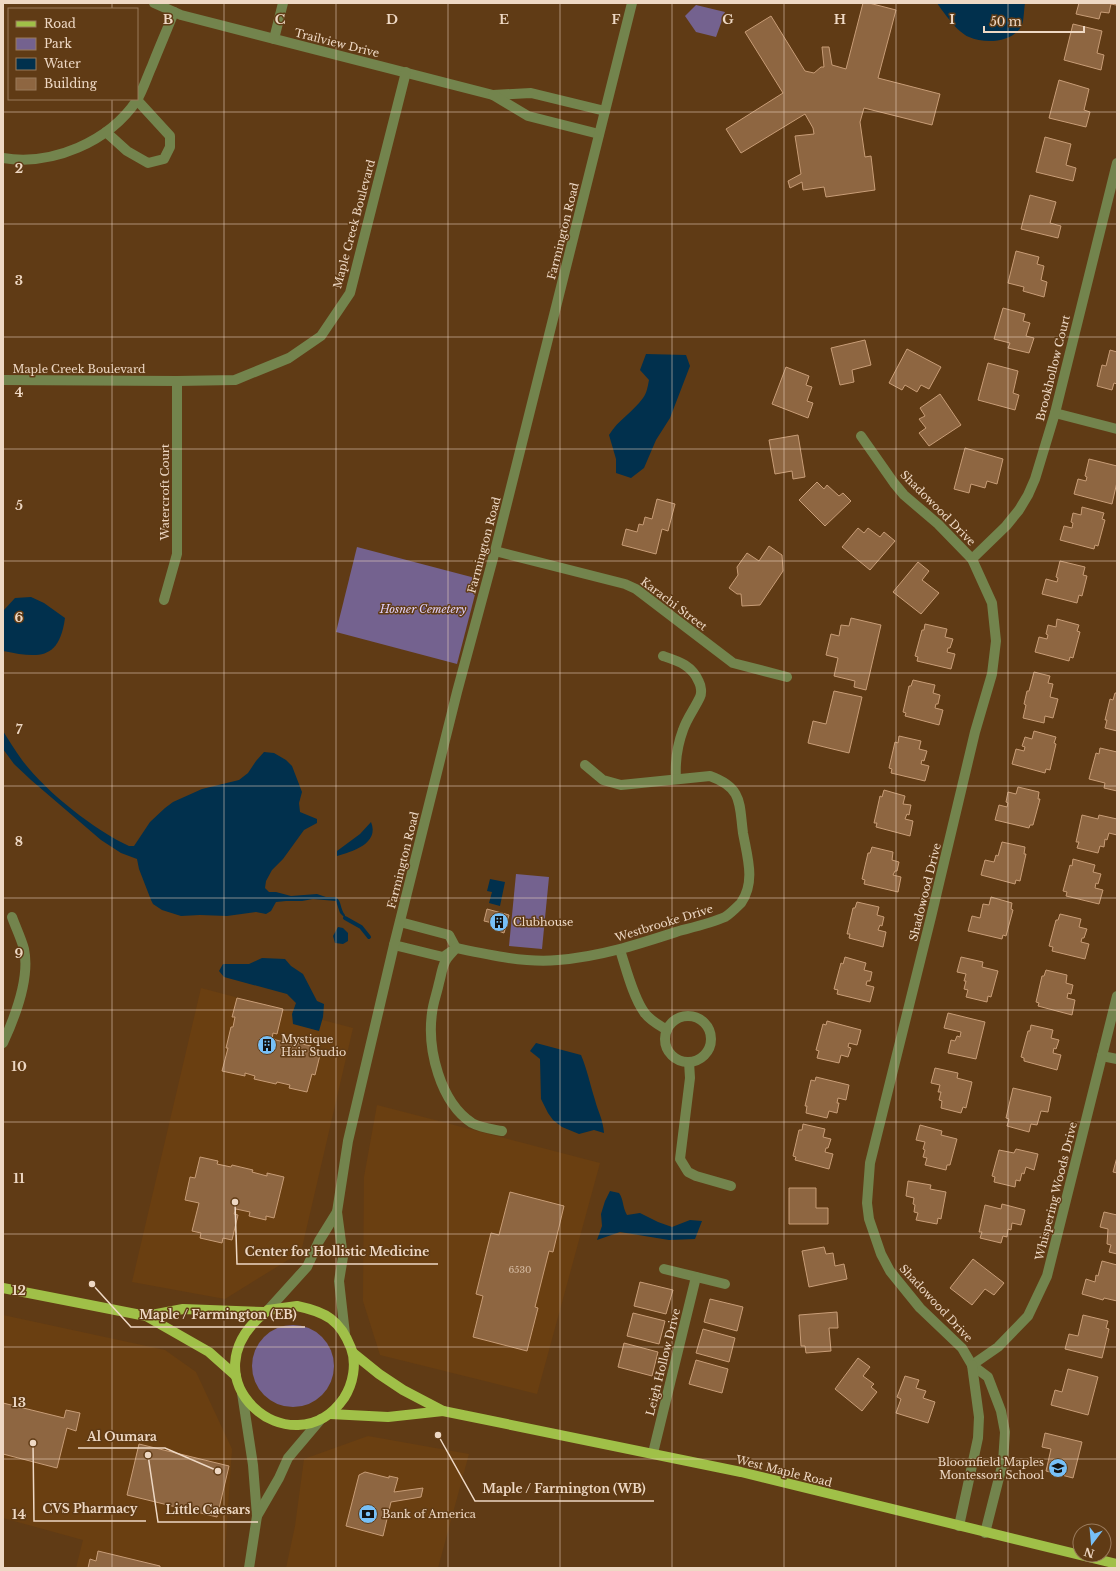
<svg xmlns="http://www.w3.org/2000/svg" width="1120" height="1571" viewBox="0 0 1120 1571" font-family="'Libre Baskerville',serif">
  <rect width="100%" height="100%" fill="#603b15"/>
  <g fill="#6a3f11">
    <polygon points="201,988 353,1028 301,1252 225,1299 132,1282"/>
    <polygon points="377,1105 600,1163 537,1394 380,1355 363,1301 364,1177"/>
    <polygon points="3,1315 165,1350 196,1372 232,1449 224,1568 76,1568 83,1540 3,1518"/>
    <polygon points="368,1436 469,1454 438,1568 286,1568 295,1526 304,1459"/>
  </g>
  <g fill="#74628f">
    <polygon points="696,5 725,12 716,37 696,32 685,16"/>
    <polygon points="357,547 479,579 457,664 336,632"/>
    <polygon points="516,874 549,877 542,949 509,946"/>
    <circle cx="293" cy="1366" r="41"/>
  </g>
  <g fill="#01304d">
    <path d="M937,3H1025C1024,9 1024,19 1022,25C1013,43 985,44 969,37C957,32 944,13 937,3Z"/>
    <path d="M646,354L686,355L690,366L670,418L656,440L644,468L631,478L616,473V459L609,435C618,420 633,412 643,398C647,393 648,385 649,380L640,370Z"/>
    <path d="M31,597L44,603L65,618C59,661 38,658 3,651V611L15,598Z"/>
    <path d="M3,731C9,741 15,750 22,760C45,791 94,830 129,846H134L150,822L165,808L173,802L202,789L239,780L248,773L256,761L264,752L274,753L286,760L292,766L302,792L299,803L300,812L317,819V823L304,830L283,859L272,870L266,881L265,888L269,892H276L291,896L317,894L326,897H336C342,902 340,909 345,915V918L340,913L336,901L313,899L302,901H286L276,902L271,911L266,914L256,912L227,916L200,915L181,916L162,910L153,904L151,900L139,869L137,859L121,853L101,840L31,780L14,764L3,749Z"/>
    <path d="M371,822C380,844 351,852 337,856V851L360,834Z"/>
    <polygon points="490,879 505,882 500,906 489,903 492,892 487,891"/>
    <polygon points="338,927 343,928 348,933 348,941 343,944 335,943 333,936"/>
    <polygon points="262,958 285,959 291,966 303,974 317,1001 324,1004 323,1017 319,1031 293,1024 292,1014 296,1003 287,994 224,977 219,971 223,964 249,964"/>
    <path d="M536,1043L581,1055C587,1069 590,1084 595,1100C598,1112 603,1119 604,1133L594,1130L579,1134L562,1127L553,1120L548,1113L541,1099L540,1059L530,1051Z"/>
    <path d="M610,1191L619,1193C624,1200 622,1206 627,1215L640,1213L658,1222L672,1227L690,1220L702,1221L695,1239L669,1240L620,1232L597,1240L602,1226L601,1214L605,1201Z"/>
  </g>
  <g fill="none" stroke-linecap="round" stroke-linejoin="round">
    <polyline stroke="#01304d" stroke-width="4" points="345,918 361,927 369,937"/>
  </g>
  <g fill="#8e6641" stroke="#c89d77">
    <polygon points="863,3 869,3 896,10 878,78 940,94 932,125 864,108 860,122 865,157 871,156 875,190 826,197 824,187 803,190 802,182 790,188 788,181 801,174 795,136 814,134 813,128 805,114 741,153 726,129 783,93 745,32 771,16 805,71 814,73 821,67 824,67 822,47 829,47 832,65 846,69"/>
    <polygon points="1079,3 1116,3 1116,5 1111,4 1109,13 1101,12 1099,19 1076,14"/>
    <polygon points="1073,24 1102,31 1097,53 1104,55 1101,70 1064,60"/>
    <polygon points="1059,80 1089,89 1084,110 1090,112 1086,127 1049,118"/>
    <polygon points="1045,137 1071,144 1066,165 1076,168 1073,181 1036,172"/>
    <polygon points="1030,195 1056,202 1050,223 1061,226 1058,238 1021,229"/>
    <polygon points="1016,251 1039,257 1037,264 1044,266 1041,280 1047,282 1044,297 1023,291 1024,287 1008,283"/>
    <polygon points="1003,308 1025,314 1023,321 1030,323 1026,336 1034,338 1029,353 1008,348 1010,343 994,339"/>
    <polygon points="865,340 871,365 852,370 854,382 840,385 831,348"/>
    <polygon points="907,349 941,367 929,389 921,385 917,392 905,385 902,390 889,383"/>
    <polygon points="1110,350 1117,352 1117,384 1114,383 1112,390 1097,386 1102,365 1106,366"/>
    <polygon points="988,363 1018,371 1013,393 1019,395 1015,410 978,400"/>
    <polygon points="786,367 809,376 806,385 812,387 807,401 813,403 808,418 772,404"/>
    <polygon points="940,394 961,425 929,446 919,433 926,428 919,419 925,416 920,408"/>
    <polygon points="798,435 805,477 793,479 792,471 775,474 769,440"/>
    <polygon points="965,448 1003,459 997,484 987,481 985,488 971,484 969,493 954,489"/>
    <polygon points="1089,459 1117,466 1117,482 1112,504 1074,494 1078,479 1086,481 1087,477 1085,476"/>
    <polygon points="817,482 824,489 827,485 839,496 843,493 851,501 825,526 799,500"/>
    <polygon points="657,499 675,504 668,531 662,529 656,554 622,545 626,529 637,532 639,524 643,525 645,517 652,519"/>
    <polygon points="1082,507 1104,513 1102,519 1105,520 1098,546 1095,545 1094,549 1060,540 1064,526 1072,528 1073,523 1071,522 1073,513 1081,515"/>
    <polygon points="858,528 864,533 868,528 880,537 884,532 895,541 870,570 842,547"/>
    <polygon points="769,546 782,555 783,571 760,605 742,606 741,594 737,594 729,588 738,575 737,567 747,553 759,561"/>
    <polygon points="1060,561 1085,567 1083,575 1087,576 1082,596 1079,595 1077,603 1042,594 1046,579 1057,582 1058,578 1056,577"/>
    <polygon points="918,562 929,571 922,580 939,593 921,614 893,592"/>
    <polygon points="851,618 881,625 866,690 854,687 855,681 834,676 838,658 826,655 831,634 839,636 841,625 849,626"/>
    <polygon points="1057,619 1079,625 1077,631 1080,632 1073,658 1070,657 1069,661 1035,652 1039,637 1047,639 1048,635 1046,634 1048,625 1056,627"/>
    <polygon points="925,624 947,629 945,637 953,639 950,648 948,648 947,652 955,654 951,669 917,661 918,657 915,656 922,630 924,630"/>
    <polygon points="1034,672 1050,676 1048,683 1053,684 1050,697 1058,699 1053,718 1045,716 1044,723 1023,718 1026,705 1024,704 1027,691 1029,691"/>
    <polygon points="913,680 935,685 933,693 940,695 938,704 936,704 935,708 943,710 939,725 905,716 906,713 903,712 909,686 911,686"/>
    <polygon points="834,691 862,697 849,753 808,743 813,721 826,724"/>
    <polygon points="1115,693 1117,693 1117,731 1105,728 1107,720 1105,720 1110,699 1113,700"/>
    <polygon points="1034,731 1056,737 1054,743 1056,744 1050,770 1046,769 1045,773 1012,764 1016,749 1024,751 1025,747 1022,746 1025,737 1032,739"/>
    <polygon points="899,736 921,741 919,749 927,751 924,761 922,760 921,764 929,766 925,781 891,773 892,769 889,768 895,742 898,743"/>
    <polygon points="1100,748 1117,752 1117,791 1104,788 1105,783 1089,779 1096,753 1099,754"/>
    <polygon points="1018,787 1039,792 1038,799 1040,799 1033,825 1030,825 1029,828 995,820 999,805 1007,807 1008,803 1006,802 1008,792 1016,794"/>
    <polygon points="884,790 905,796 903,804 911,805 909,815 907,814 905,819 913,821 910,836 876,827 877,823 874,823 880,796 882,797"/>
    <polygon points="1082,815 1098,819 1099,815 1117,819 1117,835 1109,833 1107,840 1105,839 1104,847 1100,846 1098,853 1077,848 1079,842 1076,842"/>
    <polygon points="1002,842 1025,847 1024,854 1026,854 1020,881 1016,880 1015,884 981,875 985,860 994,862 996,855 998,856"/>
    <polygon points="872,847 893,852 892,860 899,862 897,871 895,871 893,875 901,877 898,892 864,884 865,880 862,879 868,853 870,853"/>
    <polygon points="1073,859 1095,865 1093,872 1101,874 1098,884 1096,883 1095,888 1103,890 1099,904 1066,896 1067,892 1063,891 1070,865 1072,866"/>
    <polygon points="991,897 1012,903 1011,909 1013,910 1006,936 1003,935 1002,939 968,931 972,916 980,918 983,904 989,905"/>
    <polygon points="857,902 879,907 877,915 884,917 882,926 880,925 878,930 886,932 883,947 849,938 850,934 847,934 853,908 855,908"/>
    <polygon points="487,909 509,915 504,933 496,930 497,924 484,921"/>
    <polygon points="1060,914 1081,919 1079,927 1087,929 1084,938 1082,938 1081,942 1089,944 1085,959 1052,951 1053,947 1049,946 1056,920 1058,920"/>
    <polygon points="845,957 866,963 864,970 872,972 870,981 867,981 866,985 874,987 870,1002 837,994 838,990 834,989 841,963 843,964"/>
    <polygon points="961,957 983,962 982,967 998,971 991,997 988,996 987,1002 966,997 968,990 964,989 966,981 964,981 966,974 957,972"/>
    <polygon points="1046,970 1067,975 1066,983 1073,985 1071,994 1068,993 1067,998 1075,1000 1072,1015 1038,1006 1039,1003 1036,1002 1042,976 1044,976"/>
    <polygon points="237,998 283,1009 277,1034 273,1033 272,1039 292,1044 293,1042 311,1046 311,1049 321,1051 315,1075 312,1074 307,1092 289,1088 290,1085 277,1082 276,1084 254,1079 255,1076 245,1073 245,1076 222,1071 228,1048 226,1048 231,1027 233,1027 235,1017 232,1017"/>
    <polygon points="948,1013 985,1022 976,1059 948,1053 951,1040 955,1041 957,1036 960,1037 961,1032 944,1028"/>
    <polygon points="827,1021 861,1030 857,1045 849,1043 848,1047 851,1048 848,1057 841,1055 839,1063 817,1058 819,1051 816,1050 823,1024 826,1025"/>
    <polygon points="1031,1025 1053,1030 1051,1038 1059,1040 1056,1049 1054,1048 1053,1053 1061,1055 1057,1070 1024,1061 1024,1058 1021,1057 1028,1031 1030,1031"/>
    <polygon points="935,1068 958,1073 957,1078 972,1082 966,1108 963,1107 961,1113 941,1108 942,1101 939,1100 941,1092 938,1092 940,1085 931,1083"/>
    <polygon points="816,1077 849,1085 846,1100 838,1098 837,1103 839,1103 837,1113 829,1111 827,1118 806,1113 807,1106 805,1106 811,1080 815,1081"/>
    <polygon points="1013,1088 1051,1097 1048,1112 1041,1111 1037,1125 1031,1124 1029,1132 1007,1126 1009,1119 1006,1118"/>
    <polygon points="803,1124 825,1129 823,1137 831,1139 828,1148 826,1148 825,1152 833,1154 829,1169 795,1160 796,1157 793,1156 799,1130 802,1130"/>
    <polygon points="920,1125 942,1131 941,1135 957,1139 950,1165 947,1165 946,1170 925,1165 927,1158 923,1157 925,1150 923,1149 925,1142 916,1140"/>
    <polygon points="1016,1149 1038,1154 1034,1170 1026,1167 1024,1174 1022,1173 1020,1181 1016,1180 1015,1187 994,1182 995,1177 992,1176 999,1150 1014,1153"/>
    <polygon points="200,1157 218,1161 217,1164 231,1167 232,1165 253,1170 252,1172 267,1176 267,1173 284,1177 274,1218 266,1216 266,1220 249,1216 250,1212 236,1209 234,1214 238,1215 232,1240 223,1238 222,1243 200,1238 201,1233 192,1231 199,1203 185,1200 190,1177 195,1178"/>
    <polygon points="1117,1157 1117,1173 1113,1172"/>
    <polygon points="908,1181 931,1185 930,1189 946,1192 941,1219 938,1218 937,1224 916,1220 918,1213 914,1212 915,1205 913,1204 914,1198 906,1196"/>
    <polygon points="789,1188 816,1188 816,1208 828,1208 828,1224 789,1224"/>
    <polygon points="510,1192 564,1206 553,1252 549,1251 535,1307 538,1308 527,1351 473,1337 483,1296 476,1294 491,1233 499,1235"/>
    <polygon points="1002,1204 1025,1210 1021,1225 1012,1223 1011,1230 1008,1229 1007,1237 1003,1236 1001,1243 980,1238 982,1232 979,1232 985,1205 1001,1209"/>
    <polygon points="1104,1212 1117,1215 1117,1254 1109,1252 1111,1245 1107,1244 1108,1229 1100,1227"/>
    <polygon points="824,1247 826,1254 833,1253 835,1266 844,1264 847,1279 809,1287 802,1251"/>
    <polygon points="973,1259 1004,1283 994,1295 985,1289 972,1305 950,1288"/>
    <polygon points="1102,1261 1117,1265 1117,1301 1104,1298 1103,1300 1082,1294 1086,1279 1095,1282 1096,1275 1098,1276"/>
    <polygon points="640,1282 673,1290 666,1314 634,1306"/>
    <polygon points="710,1299 743,1307 737,1331 704,1322"/>
    <polygon points="837,1312 838,1328 829,1328 831,1351 806,1353 805,1346 801,1346 799,1315"/>
    <polygon points="633,1313 665,1321 659,1344 627,1336"/>
    <polygon points="1083,1315 1108,1321 1106,1328 1109,1329 1102,1358 1065,1349 1069,1334 1078,1336"/>
    <polygon points="703,1329 735,1338 729,1362 696,1353"/>
    <polygon points="624,1343 658,1352 652,1376 618,1367"/>
    <polygon points="858,1358 870,1367 863,1376 874,1384 871,1387 877,1392 862,1411 835,1389"/>
    <polygon points="696,1360 728,1369 722,1393 689,1384"/>
    <polygon points="1068,1369 1098,1377 1088,1415 1051,1405 1055,1390 1062,1392"/>
    <polygon points="905,1376 919,1380 916,1388 926,1391 923,1398 935,1402 928,1423 896,1413 901,1399 897,1397"/>
    <polygon points="3,1403 64,1418 66,1410 80,1413 76,1431 67,1428 57,1468 3,1454"/>
    <polygon points="1045,1433 1082,1442 1073,1478 1046,1471 1051,1449 1042,1447"/>
    <polygon points="139,1444 229,1466 217,1517 127,1495"/>
    <polygon points="365,1472 389,1478 389,1476 398,1478 394,1492 423,1488 421,1497 391,1502 383,1536 346,1526 359,1475"/>
    <polygon points="98,1551 160,1566 160,1568 88,1568 90,1559 96,1561"/>
  </g>
  <g fill="none" stroke-linecap="round" stroke-linejoin="round">
    <g stroke="#73844d" stroke-width="10">
      <polyline points="154,3 181,15 493,95 531,93 605,111"/>
      <polyline points="274,39 283,3"/>
      <polyline points="493,95 528,116 599,134"/>
      <polyline points="106,132 127,151 148,163 164,159 170,147 170,136 137,100"/>
      <path d="M3,158C52,166 109,142 137,100C143,90 147,77 152,66C159,48 167,30 174,12"/>
      <polyline points="3,380 177,381 235,380 289,358 321,336 350,293 406,72"/>
      <polyline points="1055,413 1117,429"/>
      <polyline points="861,436 894,483 904,495 938,524 972,559 992,603 996,641 992,674 975,732 931,917 870,1163 867,1203 869,1219 881,1254 890,1271 920,1308 962,1348 972,1365 988,1377 1001,1411 1005,1432 1003,1462 985,1533"/>
      <polyline points="495,551 625,584 636,589 733,663 787,677"/>
      <polyline points="972,559 1006,526 1019,510 1028,495 1035,479 1055,413 1117,163"/>
      <polyline points="164,600 177,554 177,381"/>
      <path d="M663,656C678,661 692,665 699,682C701,686 702,693 700,697C695,708 687,718 683,730C677,746 675,762 676,779"/>
      <polyline points="394,945 443,957 456,948 449,935 400,922"/>
      <path d="M620,950C626,968 633,997 644,1012C649,1020 659,1025 667,1030"/>
      <circle cx="688" cy="1039" r="23"/>
      <path d="M3,1043C15,1017 30,977 24,949C21,938 16,928 12,917"/>
      <polyline points="1102,1056 1117,1059"/>
      <polyline points="689,1062 690,1078 680,1159 688,1172 696,1176 731,1186"/>
      <path d="M502,1131C492,1129 481,1128 472,1123C440,1102 427,1049 432,1013C433,1003 437,993 439,983C441,976 442,968 445,962C447,957 453,952 456,948C489,955 525,963 558,960C600,957 639,944 679,931C694,927 711,923 725,917C730,914 737,907 741,903C756,882 747,856 743,833C739,803 743,788 710,776L621,785L603,780L585,765"/>
      <polyline points="664,1269 725,1284"/>
      <polyline points="268,1310 307,1267 319,1241 337,1212"/>
      <polyline points="345,1334 339,1281 343,1257 337,1212 348,1141 394,945 457,692 495,551 632,3"/>
      <polyline points="972,1365 998,1347 1028,1316 1047,1276 1117,996"/>
      <polyline points="242,1393 253,1465 257,1516 249,1568"/>
      <polyline points="653,1453 696,1277"/>
      <polyline points="257,1516 279,1478 288,1458 321,1419"/>
      <polyline points="959,1526 978,1438 979,1417 972,1365"/>
    </g>
    <g stroke="#a0c048" stroke-width="10">
      <polyline points="3,1288 146,1316 209,1352 236,1376"/>
      <path d="M297,1306C326,1312 340,1320 351,1348C357,1364 353,1384 344,1398C293,1472 179,1378 268,1310Z"/>
      <polyline points="146,1316 183,1309 264,1312"/>
      <polyline points="353,1353 379,1374 403,1390 443,1411 741,1472 1117,1564"/>
      <polyline points="330,1414 388,1417 443,1411"/>
    </g>
  </g>
  <path fill="none" stroke="#eed8c4" stroke-width="1" stroke-opacity="0.55" d="M112,3V9M224,3V1568M336,3V1568M448,3V1568M560,3V1568M672,3V1568M784,3V1568M896,3V1568M1008,3V1568M112,99V1568M3,112H1117M3,224H1117M3,337H1117M3,449H1117M3,561H1117M3,673H1117M3,786H1117M3,898H1117M3,1010H1117M3,1122H1117M3,1234H1117M3,1347H1117M3,1459H1117"/>
  <defs>
    <symbol id="building-disc" viewBox="-11 -11 22 22"><circle r="9.5" fill="#77c0f7" stroke="#603b15"/><path d="M-4-6H4V6H1V3H-1V6H-4ZM-2.5-4.3h1.7v1.8h-1.7ZM.8-4.3h1.7v1.8H.8ZM-2.5-1h1.7V.8h-1.7ZM.8-1h1.7V.8H.8Z" fill="#111"/></symbol>
    <symbol id="school-disc" viewBox="-11 -11 22 22"><circle r="9.5" fill="#77c0f7" stroke="#603b15"/><path d="M0-5L7-2L0 1L-7-2ZM-4 1L0 2.5L4 1V4Q0 6-4 4Z" fill="#111"/></symbol>
    <symbol id="bank-disc" viewBox="-11 -11 22 22"><circle r="9.5" fill="#77c0f7" stroke="#603b15"/><path d="M-6-4H6V4H-6ZM0-2.3a2.3 2.3 0 1 0 0 4.6a2.3 2.3 0 1 0 0-4.6Z" fill="#111"/></symbol>
  </defs>
  <g fill-rule="evenodd">
    <use href="#building-disc" x="488" y="911" width="22" height="22"/>
    <use href="#building-disc" x="256" y="1034" width="22" height="22"/>
    <use href="#school-disc" x="1047" y="1457" width="22" height="22"/>
    <use href="#bank-disc" x="357" y="1503" width="22" height="22"/>
  </g>
  <g text-anchor="middle" dominant-baseline="central" stroke-width="3" stroke-linejoin="round" paint-order="stroke">
    <g font-size="9" fill="#d6bca3">
      <text x="520" y="1269">6530</text>
    </g>
    <g font-size="11" fill="#eed8c4" stroke="#603b15">
      <text transform="translate(337 43) rotate(14)">Trailview Drive</text>
      <text transform="translate(354 224) rotate(-75)">Maple Creek Boulevard</text>
      <text transform="translate(563 231) rotate(-76)">Farmington Road</text>
      <text transform="translate(1053 368) rotate(-76)">Brookhollow Court</text>
      <text x="79" y="369">Maple Creek Boulevard</text>
      <text transform="translate(165 492) rotate(-90)">Watercroft Court</text>
      <text transform="translate(938 508) rotate(45)">Shadowood Drive</text>
      <text transform="translate(484 545) rotate(-75)">Farmington Road</text>
      <text transform="translate(674 604) rotate(37)">Karachi Street</text>
      <text transform="translate(403 860) rotate(-76)">Farmington Road</text>
      <text transform="translate(925 892) rotate(-76)">Shadowood Drive</text>
      <text transform="translate(664 923) rotate(-17)">Westbrooke Drive</text>
      <text transform="translate(1056 1191) rotate(-76)">Whispering Woods Drive</text>
      <text transform="translate(936 1303) rotate(47)">Shadowood Drive</text>
      <text transform="translate(663 1362) rotate(-76)">Leigh Hollow Drive</text>
      <text transform="translate(784 1471) rotate(14)">West Maple Road</text>
    </g>
    <g font-size="11" font-style="italic" fill="#e1d1fb" stroke="#603b15">
      <text x="423" y="609">Hosner Cemetery</text>
    </g>
    <g font-size="11" fill="#eed8c4" stroke="#603b15" text-anchor="start">
      <text x="513" y="922">Clubhouse</text>
      <text x="281" y="1039">Mystique<tspan x="281" dy="13">Hair Studio</tspan></text>
      <text x="1044" y="1462" text-anchor="end">Bloomfield Maples<tspan x="1044" dy="13">Montessori School</tspan></text>
      <text x="382" y="1514">Bank of America</text>
    </g>
  </g>
  <g font-size="13" text-anchor="middle" font-weight="bold" fill="#eed8c4" stroke="#603b15" stroke-width="3" stroke-linejoin="round" paint-order="stroke">
    <text x="168" y="24">B</text>
    <text x="280" y="24">C</text>
    <text x="392" y="24">D</text>
    <text x="504" y="24">E</text>
    <text x="616" y="24">F</text>
    <text x="728" y="24">G</text>
    <text x="840" y="24">H</text>
    <text x="952" y="24">I</text>
    <text x="19" y="173">2</text>
    <text x="19" y="285">3</text>
    <text x="19" y="397">4</text>
    <text x="19" y="510">5</text>
    <text x="19" y="622">6</text>
    <text x="19" y="734">7</text>
    <text x="19" y="846">8</text>
    <text x="19" y="958">9</text>
    <text x="19" y="1071">10</text>
    <text x="19" y="1183">11</text>
    <text x="19" y="1295">12</text>
    <text x="19" y="1407">13</text>
    <text x="19" y="1519">14</text>
  </g>
  <path fill="none" stroke="#eed8c4" stroke-width="1.5" d="M235 1202L237 1264H438M92 1284L131 1327H305M218 1471L165 1448H78M438 1435L475 1501H654M33 1443L34 1521H146M148 1455L158 1522H258"/>
  <g fill="#eed8c4" stroke="#603b15" stroke-width="1.5">
    <circle cx="235" cy="1202" r="4"/>
    <circle cx="92" cy="1284" r="4"/>
    <circle cx="218" cy="1471" r="4"/>
    <circle cx="438" cy="1435" r="4"/>
    <circle cx="33" cy="1443" r="4"/>
    <circle cx="148" cy="1455" r="4"/>
  </g>
  <g font-size="12" text-anchor="middle" font-weight="bold" fill="#eed8c4" stroke="#603b15" stroke-width="3" stroke-linejoin="round" paint-order="stroke">
    <text x="337" y="1256">Center for Hollistic Medicine</text>
    <text x="218" y="1319">Maple / Farmington (EB)</text>
    <text x="122" y="1441">Al Oumara</text>
    <text x="564" y="1493">Maple / Farmington (WB)</text>
    <text x="90" y="1513">CVS Pharmacy</text>
    <text x="208" y="1514">Little Caesars</text>
  </g>
  <rect width="1120" height="1571" fill="none" stroke="#eed8c4" stroke-width="8"/>
  <rect x="8" y="8" width="130" height="92" fill="#603b15" stroke="#997a5b"/>
  <rect x="16" y="21" width="20" height="6" fill="#a0c048" stroke="#997a5b"/>
  <text x="44" y="28" font-size="12" fill="#eed8c4">Road</text>
  <rect x="16" y="38" width="20" height="12" fill="#74628f" stroke="#997a5b"/>
  <text x="44" y="48" font-size="12" fill="#eed8c4">Park</text>
  <rect x="16" y="58" width="20" height="12" fill="#01304d" stroke="#997a5b"/>
  <text x="44" y="68" font-size="12" fill="#eed8c4">Water</text>
  <rect x="16" y="78" width="20" height="12" fill="#8e6641" stroke="#997a5b"/>
  <text x="44" y="88" font-size="12" fill="#eed8c4">Building</text>
  <g transform="translate(1092 1543) rotate(196)"><circle r="19" fill="#603b15" stroke="#997a5b"/>
  <path d="M0-3L7 15L0 10L-7 15Z" fill="#77c0f7"/>
  <text y="-6" font-size="11" font-weight="bold" text-anchor="middle" fill="#eed8c4">N</text>
  </g>
  <path d="M984 26v6h100v-6" fill="none" stroke="#eed8c4" stroke-width="2"/>
  <text x="990" y="26" font-size="12" fill="#eed8c4" stroke="#603b15" stroke-width="3" paint-order="stroke">50 m</text>
</svg>
